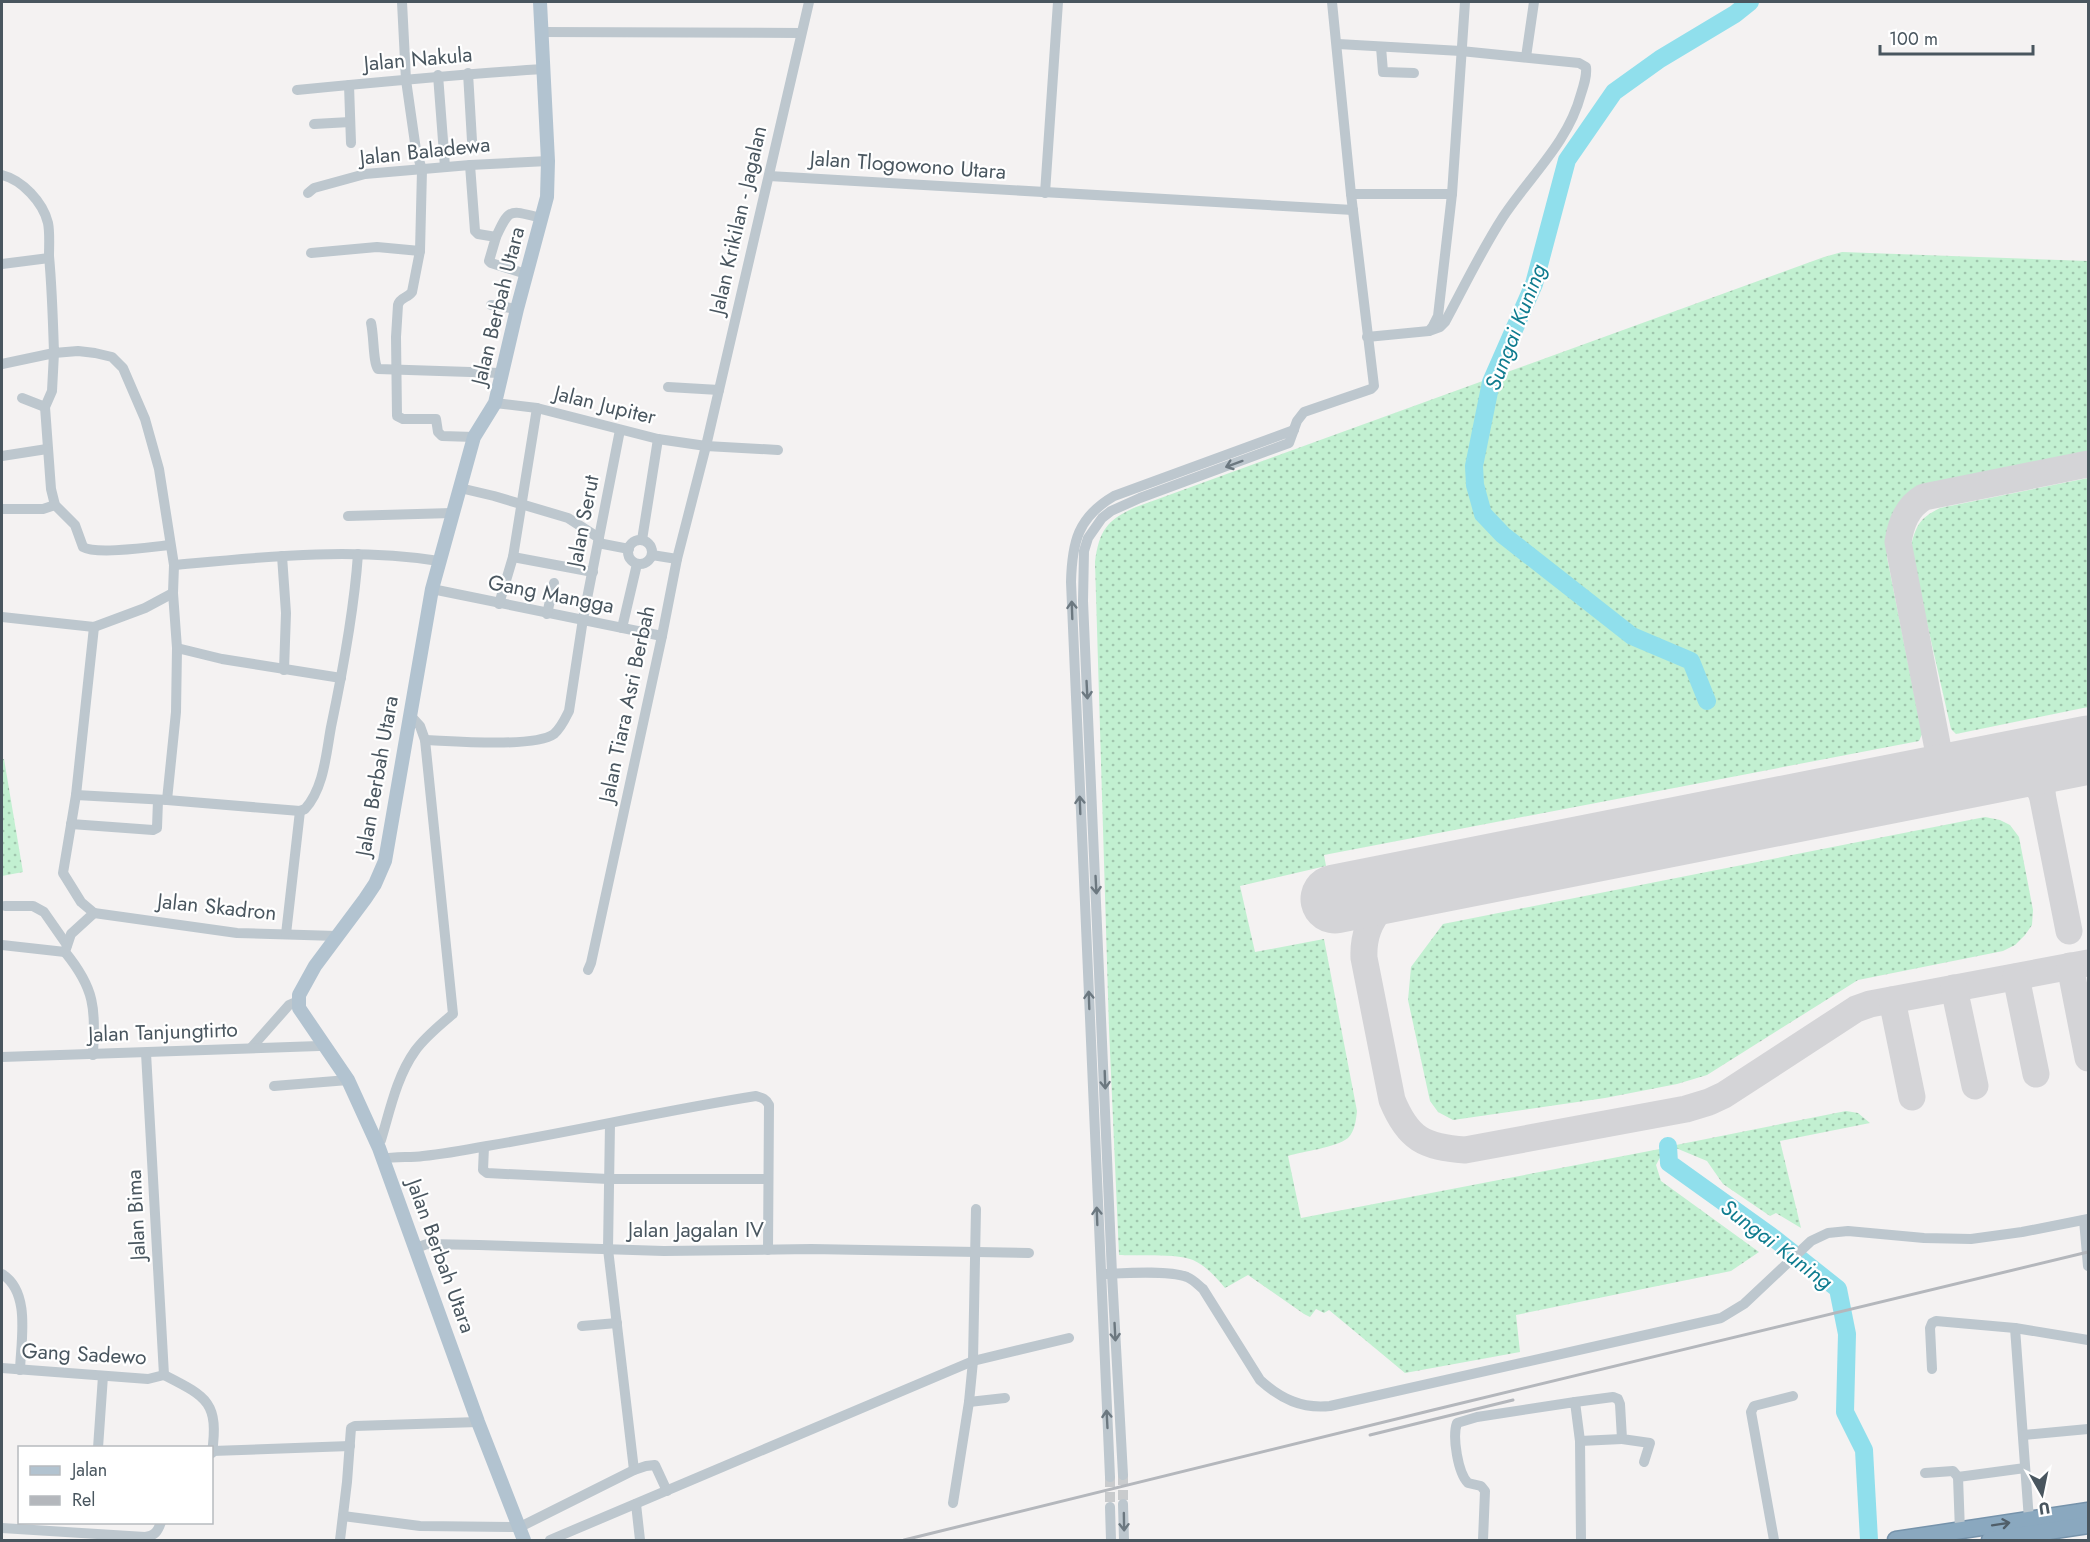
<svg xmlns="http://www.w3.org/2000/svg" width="2090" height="1542" viewBox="0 0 2090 1542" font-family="Jost,sans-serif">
  <defs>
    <pattern id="grass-dots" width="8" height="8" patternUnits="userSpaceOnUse" patternTransform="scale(1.5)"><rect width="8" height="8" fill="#c2f0d1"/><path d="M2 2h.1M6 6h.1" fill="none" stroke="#a0c5ad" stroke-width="1.8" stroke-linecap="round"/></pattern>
  </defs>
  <rect width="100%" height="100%" fill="#f4f2f2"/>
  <g fill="url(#grass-dots)">
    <path d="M1842,252L2088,261V453L1930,485L1907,499L1894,518L1887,537V557L1922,734L1919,741L1324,855L1326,866L1240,886L1255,952L1324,939L1357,1111C1356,1120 1355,1131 1348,1138C1335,1148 1304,1151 1288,1156L1301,1218L1665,1148L1656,1165L1661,1181L1759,1252L1731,1271L1516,1315L1520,1352L1405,1373L1329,1310L1324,1313L1316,1309L1310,1317L1304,1314L1248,1275L1225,1288C1216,1277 1206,1266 1193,1260C1177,1253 1138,1256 1119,1255L1109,1029L1095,562C1099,530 1108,519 1136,507L1824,257Z"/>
    <path d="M2088,478V707L1956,734L1951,729L1910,548C1917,525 1918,519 1940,508Z"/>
    <polygon points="2,759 4,759 23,872 2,876"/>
    <polygon points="1985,817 2000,820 2010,825 2019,837 2033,910 2032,925 2025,935 2015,945 2003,951 1858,980 1707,1075 1677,1084 1605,1098 1453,1120 1438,1112 1430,1101 1408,1000 1411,967 1443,924"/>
    <polygon points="1846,1111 1858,1113 1870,1123 1780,1141 1801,1228 1776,1213 1770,1216 1723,1184 1707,1161 1671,1146"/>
  </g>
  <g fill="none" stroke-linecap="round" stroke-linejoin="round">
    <g stroke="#90dfec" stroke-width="18">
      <polyline points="1707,701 1691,661 1632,636 1503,535 1483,514 1475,485 1474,466 1491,382 1534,284 1567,160 1614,92 1660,59 1735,14 1750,2"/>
      <polyline points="1668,1146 1669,1163 1771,1236 1838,1289 1847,1334 1845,1412 1864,1450 1869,1540"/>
    </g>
    <g stroke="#d4d4d7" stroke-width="27">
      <path d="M1938,749C1947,767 1952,769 1971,774"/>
      <path d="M2061,756C2045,768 2041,773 2042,794L2069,931"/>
      <path d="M2004,767C2026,771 2031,775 2042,794"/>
      <path d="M1917,785C1934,774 1936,769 1938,749L1898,542C1901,523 1907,507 1924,497L2088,464"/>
      <path d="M1427,882C1390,893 1362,916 1364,958L1392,1100C1408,1139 1424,1147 1465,1150L1686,1109L1709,1102L1724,1095L1856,1009L1870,1004L2088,963"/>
      <polyline points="2070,966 2088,1058"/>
      <polyline points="2016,977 2036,1074"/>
      <polyline points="1954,988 1975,1086"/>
      <polyline points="1892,1000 1912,1097"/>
    </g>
    <polyline stroke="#d4d4d7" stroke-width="69" points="1335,899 2088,750"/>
    <g stroke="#c9cbcd" stroke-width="10" stroke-dasharray="10 5" stroke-linecap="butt">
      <polyline points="1123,1475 1123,1504"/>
      <polyline points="1110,1477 1110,1507"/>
    </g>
    <defs>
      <g id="highway">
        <polyline points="1896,1540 2088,1511"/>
        <polyline points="1990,1540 2088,1525"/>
      </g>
    </defs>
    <use href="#highway" stroke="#7693ab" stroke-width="19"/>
    <g stroke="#bdc7ce" stroke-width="10">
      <path d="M402,2L406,80L416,150L422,170L420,251L412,292C408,298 400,297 398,305L396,337L397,416L403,419H436L438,432L442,436L474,437"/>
      <polyline points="541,32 801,33"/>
      <path d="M1338,44L1461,51L1579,63L1586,67C1587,76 1584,85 1581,94C1568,143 1530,176 1503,217C1481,251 1464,287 1445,322L1440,327L1429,331"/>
      <polyline points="1381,47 1383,72 1414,73"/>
      <polyline points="1526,57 1534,2"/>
      <polyline points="468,73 472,141"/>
      <polyline points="438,75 445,167"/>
      <polyline points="349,85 351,143"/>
      <path d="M297,90C379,82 461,74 544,69"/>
      <polyline points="314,124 350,122"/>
      <polyline points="470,165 475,231 478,234 496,237 489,261 491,263 526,274"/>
      <path d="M2,175C22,180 43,202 48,223C50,233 49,245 49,256C52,288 53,320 54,353L78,351L95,353L112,357L123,368L145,419L159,469L174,565L173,593L177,648L176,712L167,800"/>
      <polyline points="769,176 1353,210"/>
      <polyline points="308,193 314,188 365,174 470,165 548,161"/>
      <polyline points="1045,193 1058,2"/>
      <polyline points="1351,194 1452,194"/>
      <path d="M496,237C510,206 510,211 542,218"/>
      <polyline points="311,253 377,247 420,251"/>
      <polyline points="2,264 49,258"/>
      <polyline points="491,305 517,309"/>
      <path d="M371,323C374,335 373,363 378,369L501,373"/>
      <polyline points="1367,337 1429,331 1433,326 1438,316 1452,194 1465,2"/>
      <path d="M2,364L54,353L52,391L45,407L51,489L55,505L75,525L83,547C96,555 152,547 170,545"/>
      <polyline points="668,387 719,390"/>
      <polyline points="22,398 45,407"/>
      <polyline points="495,403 537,408 658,439 706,446 778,450"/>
      <polyline points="2,456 47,449"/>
      <polyline points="460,488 494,496 568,518 599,538"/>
      <polyline points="2,509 43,509 55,505"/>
      <polyline points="348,516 452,513"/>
      <circle cx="640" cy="552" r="12"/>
      <polyline points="642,540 658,439"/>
      <polyline points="598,543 629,549"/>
      <polyline points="652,555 677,559"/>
      <polyline points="282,556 286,613 284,670"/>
      <polyline points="513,557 593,572"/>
      <path d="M174,565C262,557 351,547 439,561"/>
      <polyline points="432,589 662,636"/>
      <polyline points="499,604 513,557 537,408"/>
      <polyline points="547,614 554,583"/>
      <polyline points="2,617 94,627 145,608 173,593"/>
      <polyline points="622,628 637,564"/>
      <polyline points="177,648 222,659 341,678"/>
      <path d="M425,740C452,741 534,748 554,734C561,728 565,719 569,711L583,619L620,430"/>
      <path d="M76,795L167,800L300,811L305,809C324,788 326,754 331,727C343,670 354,612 358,554"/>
      <polyline points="71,824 153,830 157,828 158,800"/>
      <polyline points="5,906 33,906 44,912 67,945"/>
      <polyline points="94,913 237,933 337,936"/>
      <polyline points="286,934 300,811"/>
      <polyline points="2,945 65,952"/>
      <polyline points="588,970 591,963 662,636 677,559 706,446 809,2"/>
      <polyline points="251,1048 289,1005 298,1001"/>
      <polyline points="146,1053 164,1375"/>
      <path d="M93,1055C95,1008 96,990 65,952L71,934L94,913L81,902L63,873L76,795L94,627"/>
      <polyline points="2,1057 319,1046 325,1044"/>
      <polyline points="274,1086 348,1080"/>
      <polyline points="610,1124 608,1249 634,1470"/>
      <path d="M377,1144L381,1140C390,1110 397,1076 415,1051C425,1037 440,1025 453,1014L425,740L420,726L410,715"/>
      <polyline points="484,1147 483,1170 487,1173 608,1179 768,1179"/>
      <path d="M382,1159C396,1156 410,1158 423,1156C444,1154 466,1150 487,1146C577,1131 666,1110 756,1096C763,1098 766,1099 769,1105L768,1250"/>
      <polyline points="2084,1220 2088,1266"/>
      <polyline points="416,1248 427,1244 479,1245 664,1251 811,1249 1029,1253"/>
      <path d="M2,1274C31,1292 21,1340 20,1370"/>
      <path d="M1105,1274C1126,1273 1169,1270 1187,1277C1194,1280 1198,1285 1203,1289L1260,1380C1281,1399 1302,1409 1330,1406L1721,1318L1744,1304L1811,1241L1828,1233L1848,1231L1924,1238L1971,1239L2022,1232L2088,1219"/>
      <polyline points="582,1326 617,1323"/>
      <polyline points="2015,1328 2029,1520"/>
      <polyline points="2,1368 148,1379 164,1375"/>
      <polyline points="1932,1369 1930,1328 1932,1323 1936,1321 2015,1328 2088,1340"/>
      <path d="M164,1375C207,1397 219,1402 212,1453"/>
      <polyline points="969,1402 1005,1398"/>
      <polyline points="1575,1402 1613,1397 1618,1399 1620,1404 1622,1439 1650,1443 1644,1462"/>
      <polyline points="2024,1435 2088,1429"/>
      <polyline points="1580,1441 1622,1439"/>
      <polyline points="98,1448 103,1376"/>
      <polyline points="212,1451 350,1446"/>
      <polyline points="1925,1473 1953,1471 1958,1477 1960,1531"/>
      <polyline points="1123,1475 1112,1274 1083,601 1084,551 1088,538 1102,518 1111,511 1140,498 1289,443 1297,421 1304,412 1371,389 1374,386 1351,194 1332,2"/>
      <path d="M1110,1477L1071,582C1072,542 1078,517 1114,496L1294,430"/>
      <polyline points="1958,1477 2025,1468"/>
      <polyline points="953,1503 969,1402 973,1361 976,1209"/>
      <polyline points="636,1504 640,1540"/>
      <polyline points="1123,1504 1124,1540"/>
      <polyline points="1110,1507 1111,1540"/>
      <polyline points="343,1516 420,1526 520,1527 634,1470 646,1466 655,1465 667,1491"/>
      <path d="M2,1528L145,1537C155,1536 158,1531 161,1522"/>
      <polyline points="340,1540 347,1482 351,1428 355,1426 478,1422"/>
      <polyline points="550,1540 973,1361 1069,1338"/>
      <path d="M1483,1540L1485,1491L1481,1486L1468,1483C1458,1473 1452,1437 1457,1423L1477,1417L1575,1402L1580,1441L1581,1540"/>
      <polyline points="1774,1540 1751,1412 1754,1406 1793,1396"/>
    </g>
    <polyline stroke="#b2c3d0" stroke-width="14" points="524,1540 478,1422 379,1148 348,1080 299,1008 299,995 315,966 365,899 375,884 385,861 432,589 474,437 495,403 517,309 547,197 548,161 540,2"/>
    <use href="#highway" stroke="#8aa8bf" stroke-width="16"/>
    <g stroke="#b4b7bc" stroke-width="3">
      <polyline points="1370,1435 1513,1400"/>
      <polyline points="904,1540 1433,1410 2088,1252"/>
    </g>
  </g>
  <defs><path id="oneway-shaft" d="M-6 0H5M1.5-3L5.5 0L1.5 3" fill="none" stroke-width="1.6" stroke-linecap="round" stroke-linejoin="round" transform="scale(1.5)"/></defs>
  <g stroke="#6c7880">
    <use href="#oneway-shaft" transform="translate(1234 464) rotate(160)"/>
    <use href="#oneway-shaft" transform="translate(1072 610) rotate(-92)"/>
    <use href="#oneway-shaft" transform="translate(1087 690) rotate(87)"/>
    <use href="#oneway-shaft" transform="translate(1080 805) rotate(-92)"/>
    <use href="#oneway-shaft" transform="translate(1096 885) rotate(87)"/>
    <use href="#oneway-shaft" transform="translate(1089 1000) rotate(-92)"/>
    <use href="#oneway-shaft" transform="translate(1105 1080) rotate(88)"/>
    <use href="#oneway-shaft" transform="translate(1097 1216) rotate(-92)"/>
    <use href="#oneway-shaft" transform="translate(1115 1332) rotate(87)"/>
    <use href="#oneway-shaft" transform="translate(1107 1419) rotate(-93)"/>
    <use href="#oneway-shaft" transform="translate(1124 1522) rotate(89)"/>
  </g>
  <use stroke="#505e69" href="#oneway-shaft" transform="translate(2001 1524) rotate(-9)"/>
  <g text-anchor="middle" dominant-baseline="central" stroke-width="4.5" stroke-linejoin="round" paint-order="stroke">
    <g font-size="21" fill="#49565f" stroke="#fff">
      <text transform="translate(418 59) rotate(-5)">Jalan Nakula</text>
      <text transform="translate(425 151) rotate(-6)">Jalan Baladewa</text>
      <text transform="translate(908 165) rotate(4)">Jalan Tlogowono Utara</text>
      <text transform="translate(738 220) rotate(-77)">Jalan Krikilan - Jagalan</text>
      <text transform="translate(498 306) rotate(-76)">Jalan Berbah Utara</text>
      <text transform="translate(605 405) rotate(14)">Jalan Jupiter</text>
      <text transform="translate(583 521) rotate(-79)">Jalan Serut</text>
      <text transform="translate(551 594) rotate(11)">Gang Mangga</text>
      <text transform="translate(627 704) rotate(-78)">Jalan Tiara Asri Berbah</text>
      <text transform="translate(377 776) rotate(-80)">Jalan Berbah Utara</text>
      <text transform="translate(217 907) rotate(6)">Jalan Skadron</text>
      <text transform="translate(163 1032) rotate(-2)">Jalan Tanjungtirto</text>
      <text transform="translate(136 1215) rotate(-93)">Jalan Bima</text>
      <text x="696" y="1230">Jalan Jagalan IV</text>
      <text transform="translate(441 1256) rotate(70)">Jalan Berbah Utara</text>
      <text transform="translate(84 1354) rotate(3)">Gang Sadewo</text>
    </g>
    <g font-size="22" font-style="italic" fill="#0f7c8f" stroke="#fff">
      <text transform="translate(1515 327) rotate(-69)">Sungai Kuning</text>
      <text transform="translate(1777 1244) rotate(37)">Sungai Kuning</text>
    </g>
  </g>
  <rect width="2090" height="1542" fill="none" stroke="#49565f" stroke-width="6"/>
  <rect x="18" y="1446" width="195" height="78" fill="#ffffff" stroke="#b6bbbf" stroke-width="1.5"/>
  <rect x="30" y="1466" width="30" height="9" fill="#b2c3d0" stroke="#b6bbbf" stroke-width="1.5"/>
  <text x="72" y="1476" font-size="18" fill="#49565f">Jalan</text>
  <rect x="30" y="1496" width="30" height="9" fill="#b4b7bc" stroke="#b6bbbf" stroke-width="1.5"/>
  <text x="72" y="1506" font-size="18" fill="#49565f">Rel</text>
  <g transform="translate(2042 1494) rotate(171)" stroke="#ffffff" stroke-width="4.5" paint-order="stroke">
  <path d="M0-4.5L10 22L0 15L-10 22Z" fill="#49565f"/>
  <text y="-9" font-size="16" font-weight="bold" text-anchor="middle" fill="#49565f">U</text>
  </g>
  <path d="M1880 45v9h153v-9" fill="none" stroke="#49565f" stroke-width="3"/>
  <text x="1889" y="45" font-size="18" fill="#49565f" stroke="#ffffff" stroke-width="4.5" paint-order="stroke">100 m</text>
</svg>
